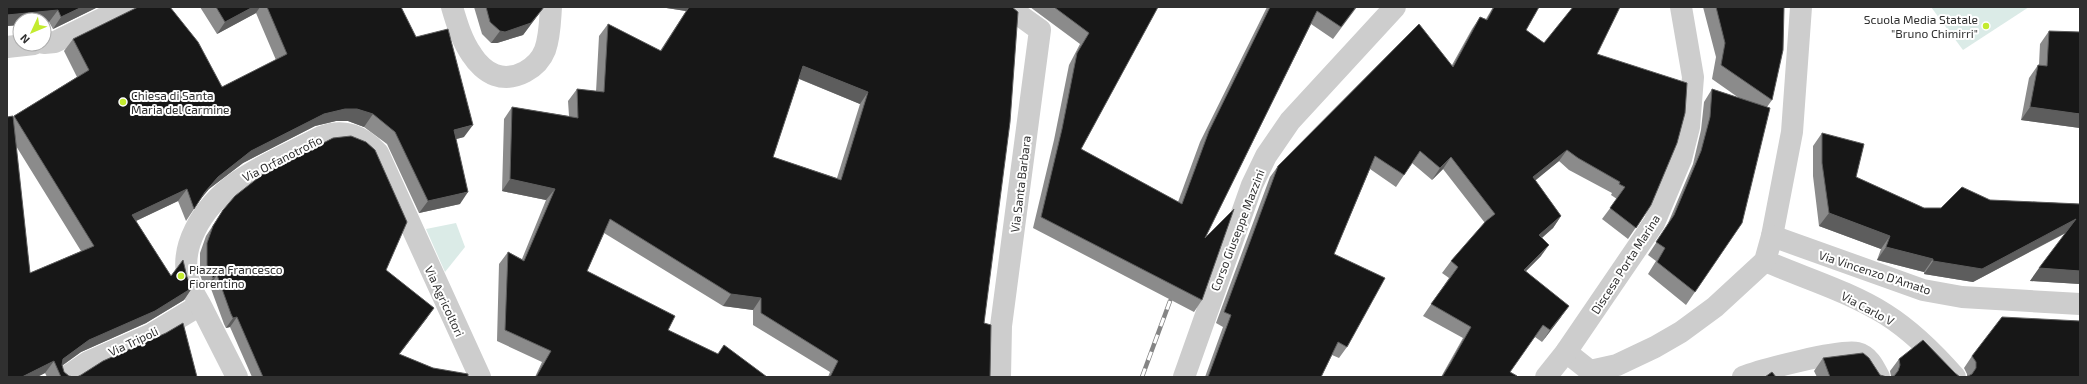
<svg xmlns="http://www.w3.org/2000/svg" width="2087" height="384" viewBox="0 0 2087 384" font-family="'Exo 2',sans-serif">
  <rect width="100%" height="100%" fill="#fff"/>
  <g fill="#dbebe7">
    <polygon points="1931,7 2029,7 1963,50"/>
    <polygon points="456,223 465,247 445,272 426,229"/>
  </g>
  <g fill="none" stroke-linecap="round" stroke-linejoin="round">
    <g stroke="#cdcdcd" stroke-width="22">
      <path d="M452,7C457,24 462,41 472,55C477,63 486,72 495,75C515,82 538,68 545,50C550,36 550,21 551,7"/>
      <polyline points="44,43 55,42 126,7"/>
      <polyline points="7,47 34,44"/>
      <polyline points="1772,236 1792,132 1801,7"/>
      <path d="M1765,261C1804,278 1848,291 1885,314C1912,331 1934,353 1955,377"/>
      <polyline points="1566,352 1590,371 1617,365 1655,347 1681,332 1715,307 1765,261 1772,236 1923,290 1962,297 2080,304"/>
      <polyline points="66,377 88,362 152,334 200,305"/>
      <path d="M237,377C226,355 215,334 204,312C200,303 194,295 190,285C183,266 186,248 195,230C220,179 274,162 321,137C345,128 362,136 378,153L480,377"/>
      <polyline points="1000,377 1001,326 1040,30 1008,7"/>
      <polyline points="1184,377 1252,185 1266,156 1290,121 1395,7"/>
      <polyline points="1546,377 1566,352 1654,223 1681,159 1689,127 1693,77 1681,7"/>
      <path d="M1743,377C1760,370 1841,349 1857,353C1869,356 1874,367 1879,377"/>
    </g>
    <defs>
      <polyline id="rail" points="1142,377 1170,301"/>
    </defs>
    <use href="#rail" stroke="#858585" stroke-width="4.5"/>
    <use href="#rail" stroke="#fff" stroke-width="3" stroke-dasharray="9" stroke-linecap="butt"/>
  </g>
  <g fill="#8b8b8b" fill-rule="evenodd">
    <polygon points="7,7 98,7 53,29 49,22 20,20 20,25 7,26"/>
    <path d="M200,7H401L464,137L456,139L460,204L419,213L387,144L364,127L348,121H336L315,126L243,163L209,189L200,200L186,221L178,201L136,221L171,276L187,277L192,288L184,300L146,323L81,352L62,366L64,372L69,376L74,377H47L45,373L37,377H7L13,118L14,116L77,77L64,51L73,39L222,87L276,60L256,13L217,34ZM16,146L81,251L30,273Z"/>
    <polygon points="474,7 544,7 523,35 497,43 491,43 482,34"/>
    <path d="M660,7H1012L984,323L990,377H828L830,372L753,325V310L723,306L604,233L587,271L668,330L718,354L767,377H535L542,362L497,341L499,264L508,252L522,259L546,200L502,191L504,119L512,107L569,116L568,101L577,89L596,92L599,36L608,24L660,51L686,11ZM799,79L860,104L837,178L773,157Z"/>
    <polygon points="1030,7 1158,7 1081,149 1178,202 1200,142 1267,7 1357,7 1333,39 1311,24 1205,238 1202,300 1194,312 1033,228 1054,140 1069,65 1080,44"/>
    <polygon points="1493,7 1539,7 1526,30 1544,43 1597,54 1651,205 1628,239 1602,219 1617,199 1611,195 1612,193 1569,170 1559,161 1535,180 1561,216 1553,228 1542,238 1541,256 1526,271 1561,317 1542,342 1535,337 1441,377 1463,338 1423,316 1449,278 1442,273 1451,261 1485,223 1443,169 1432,180 1412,163 1396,187 1370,169 1334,254 1347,347 1339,358 1332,355 1321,377 1205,377 1223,327 1216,323 1270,177 1278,166 1452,65 1472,29 1480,17 1486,19"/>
    <polygon points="1703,7 1784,7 1772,100 1767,107 1742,223 1686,305 1648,274 1656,261 1648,255 1666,228 1693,164 1701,130 1704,102 1712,89 1739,98 1712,79 1716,57"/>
    <polygon points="2049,31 2080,128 2021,120 2029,78 2038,65 2039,65 2040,44"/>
    <polygon points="1822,133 1856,177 1924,208 1941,208 1990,200 2080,204 2080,284 2030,281 2066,233 1973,282 1924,274 1924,272 1877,260 1881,249 1819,226 1813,176 1813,146"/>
    <polygon points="223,210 386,270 427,318 399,354 433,368 468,377 252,377 230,327 226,328 224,324 210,286 205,288 200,275 200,253 206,236"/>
    <polygon points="1972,356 2080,377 1888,377 1891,376 1890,371 1899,359 1955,373 1960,377 1967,377 1967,374 1964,368"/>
    <polygon points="1823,358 1880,375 1887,377 1817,377 1814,371"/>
  </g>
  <g fill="#5d5d5d">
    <polygon points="82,7 98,7 53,29 61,17"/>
    <polygon points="253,7 260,7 256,13 217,34 225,22"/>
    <polygon points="544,7 523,35 497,43 491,43 500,31"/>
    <polygon points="660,7 689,7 686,11"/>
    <polygon points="58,10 49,22 44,23 44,20 20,20 20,25 7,26 7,15"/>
    <polygon points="803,66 868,92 860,104 795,77"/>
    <polygon points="2030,107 2080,114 2080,128 2021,120"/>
    <polygon points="345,109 357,109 373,114 364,127 348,121 336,121 315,126 243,163 209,189 196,204 205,192 218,177 251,151 324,114"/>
    <polygon points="473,125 464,137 445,142 454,130"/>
    <polygon points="1567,150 1559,161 1525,189 1533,177"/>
    <polygon points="1451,157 1443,169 1432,180 1440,168"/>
    <polygon points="510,179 555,189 546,200 502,191"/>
    <polygon points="187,189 178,201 123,227 132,215"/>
    <polygon points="468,192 460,204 419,213 428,201"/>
    <polygon points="1829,213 1890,236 1881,249 1819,226"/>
    <polygon points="1561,216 1553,228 1531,247 1539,235"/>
    <polygon points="2076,219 2067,232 1973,282 1924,274 1933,261"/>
    <polygon points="1549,245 1541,256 1516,281 1524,270"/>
    <polygon points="1886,247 1933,259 1924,272 1877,260"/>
    <polygon points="2039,268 2080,271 2080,284 2030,281"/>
    <polygon points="217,275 210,286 205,288 213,278"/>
    <polygon points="192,288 184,300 146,323 81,352 57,369 63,359 89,340"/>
    <polygon points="731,294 761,298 753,310 723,306"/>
    <polygon points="1569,306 1561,317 1542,342 1550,330"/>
    <polygon points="434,308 427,318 392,364 399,354"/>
    <polygon points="237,317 230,327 226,328 233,318"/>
    <polygon points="54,361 45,373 37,377 22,377"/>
  </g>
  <g fill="#171717" stroke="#5d5d5d" fill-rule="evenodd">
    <polygon points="7,7 82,7 61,17 58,10 7,15"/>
    <polygon points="138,7 170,7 198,42 222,87 287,54 267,7 401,7 416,37 448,29 473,125 454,130 468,192 428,201 395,132 373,114 357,109 345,109 324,114 251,151 218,177 205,192 194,209 187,189 132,215 171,276 183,260 187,277 192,288 155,311 89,340 63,359 62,365 64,372 69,376 74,377 61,377 54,361 22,377 7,377 7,117 13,116 30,273 94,246 14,116 89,70 73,39"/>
    <polygon points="216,7 253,7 225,22"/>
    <polygon points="486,7 544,7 531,23 505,32 500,31 490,22"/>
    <path d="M689,7H1012L1018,12L1010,122L984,323L991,325L990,377H830L838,361L761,313V298L731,294L610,219L587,271L675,316L668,330L718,354L724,345L767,377H536L551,351L505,330L508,252L524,261L555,189L510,179L512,107L578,118L577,89L604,92L608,24L661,51ZM803,66L868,92L841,180L773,157Z"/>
    <polygon points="1054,7 1158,7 1081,149 1182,204 1209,131 1270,7 1356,7 1341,27 1317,11 1205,238 1234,209 1202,300 1041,217 1062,129 1077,53 1089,33"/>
    <polygon points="1494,7 1539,7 1526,30 1544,43 1573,7 1620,7 1597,54 1687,83 1685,113 1677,143 1651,205 1636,228 1610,208 1625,187 1619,184 1620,182 1578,158 1567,150 1533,177 1561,216 1539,235 1549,245 1524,270 1569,306 1550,330 1543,325 1510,372 1517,376 1517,377 1442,377 1450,364 1471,327 1431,304 1458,267 1451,261 1486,221 1495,214 1451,157 1440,168 1420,151 1404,175 1375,156 1334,254 1385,278 1347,347 1338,342 1321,377 1208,377 1231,315 1224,312 1278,166 1419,24 1453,67 1480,17 1487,20"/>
    <polygon points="1716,7 1784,7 1783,50 1772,100 1721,65 1725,43"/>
    <polygon points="2049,31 2080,32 2080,114 2030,107 2038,65 2047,66"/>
    <polygon points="1712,89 1770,108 1742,223 1695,292 1657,262 1665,248 1656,242 1674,215 1701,151 1710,117"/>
    <polygon points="1822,133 1864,144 1856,177 1924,208 1941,208 1962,187 1990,200 2080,204 2080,271 2039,268 2076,219 1982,269 1933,261 1933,259 1886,247 1890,236 1829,213 1822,163"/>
    <polygon points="351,136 366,142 375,150 407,222 386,270 434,308 399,354 433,368 468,374 468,377 263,377 237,317 233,318 231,314 217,275 213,278 207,265 207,243 213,226 223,210 235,196 263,174 333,138"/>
    <polygon points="2002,317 2080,321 2080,377 1888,377 1894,376 1898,371 1900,365 1899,359 1923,340 1955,373 1960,377 1966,377 1972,374 1976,368 1976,362 1972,356"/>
    <polygon points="183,323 197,377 77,377 81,375 103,361 166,333"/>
    <polygon points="1863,353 1869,358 1880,375 1887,377 1830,377 1823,358"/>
    <polygon points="1772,372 1776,377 1765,377"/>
  </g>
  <g fill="#c3eb2f" stroke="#fff" stroke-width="1.5">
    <circle cx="1986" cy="26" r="4"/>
    <circle cx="123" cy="102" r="4"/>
    <circle cx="181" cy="276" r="4"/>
  </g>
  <g text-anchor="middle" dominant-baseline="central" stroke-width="4" stroke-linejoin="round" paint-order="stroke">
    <g font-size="12" fill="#303030" stroke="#fff" text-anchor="start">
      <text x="1978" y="19" text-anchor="end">Scuola Media Statale<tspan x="1978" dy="14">"Bruno Chimirri"</tspan></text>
      <text x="131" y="95">Chiesa di Santa<tspan x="131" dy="14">Maria del Carmine</tspan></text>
      <text x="189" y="269">Piazza Francesco<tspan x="189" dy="14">Fiorentino</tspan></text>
    </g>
    <g font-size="12" fill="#303030" stroke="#fff">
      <text transform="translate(282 158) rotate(-27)">Via Orfanotrofio</text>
      <text transform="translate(1020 184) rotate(-83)">Via Santa Barbara</text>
      <text transform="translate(1237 230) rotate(-69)">Corso Giuseppe Mazzini</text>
      <text transform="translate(1625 264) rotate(-57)">Discesa Porta Marina</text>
      <text transform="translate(1875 272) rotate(18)">Via Vincenzo D'Amato</text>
      <text transform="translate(445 301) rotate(65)">Via Agricoltori</text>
      <text transform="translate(1868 308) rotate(28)">Via Carlo V</text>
      <text transform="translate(133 341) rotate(-25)">Via Tripoli</text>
    </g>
  </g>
  <rect width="2087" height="384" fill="none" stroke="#303030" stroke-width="16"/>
  <g transform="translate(32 32) rotate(226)"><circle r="19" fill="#ffffff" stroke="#acacac"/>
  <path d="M0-3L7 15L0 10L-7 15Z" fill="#c3eb2f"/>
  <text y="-6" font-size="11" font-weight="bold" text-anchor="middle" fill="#303030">N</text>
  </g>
</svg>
